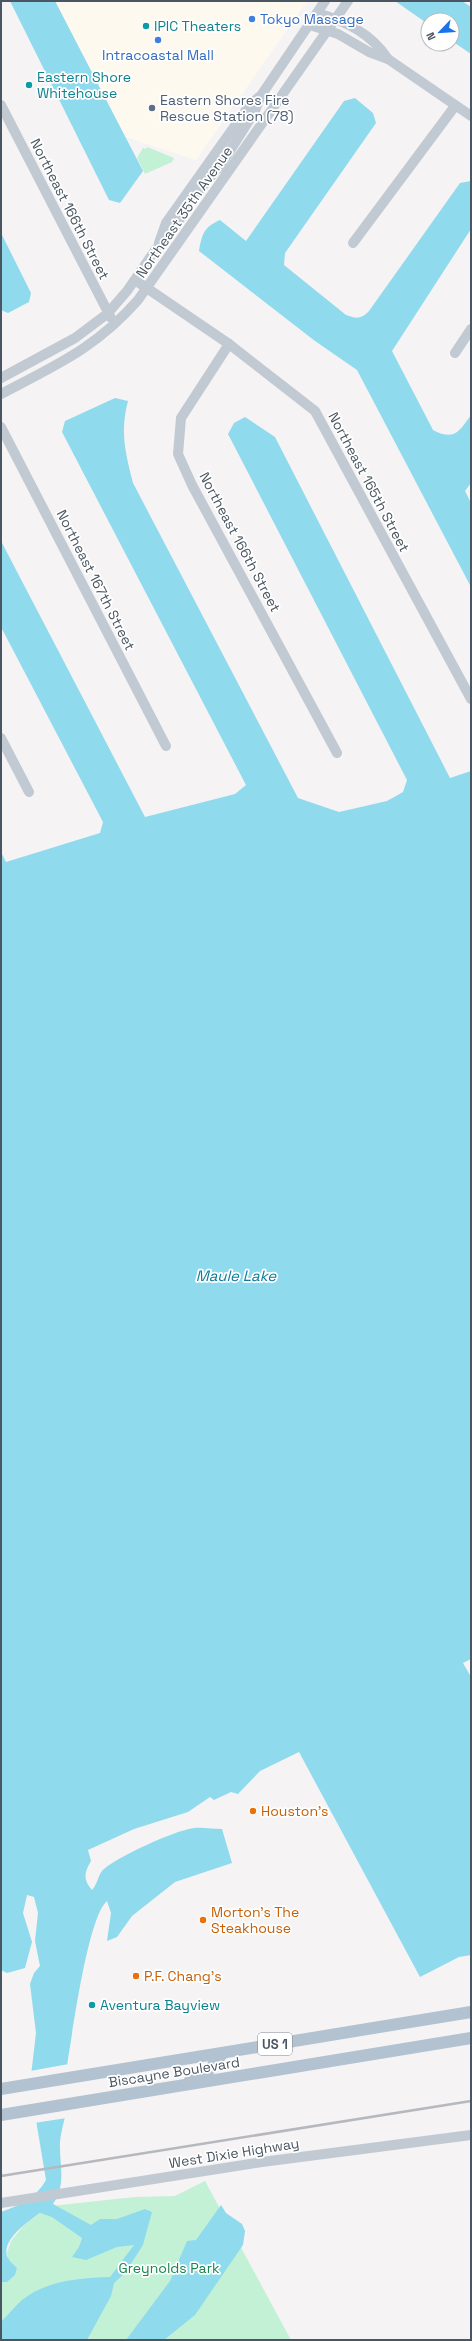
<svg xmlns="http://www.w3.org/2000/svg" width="472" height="2341" viewBox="0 0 472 2341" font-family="'Space Grotesk',sans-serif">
  <rect width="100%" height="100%" fill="#f5f3f3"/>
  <polygon fill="#fdf9ef" points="55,1 307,1 196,160 125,137"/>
  <g fill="#c3f1d5">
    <polygon points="147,147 174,158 172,162 145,174 137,158 143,148 146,149"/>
    <polygon points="205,2181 291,2340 1,2340 1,2282 7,2282 17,2269 8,2259 7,2253 11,2241 25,2224 51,2206 135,2197 175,2196"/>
  </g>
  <g fill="#90daee">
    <polygon points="10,1 55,1 143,171 120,203 109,200"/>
    <polygon points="395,1 462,1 471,7 471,54 452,41 452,20 428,20 428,24"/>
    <path d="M355,98L373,113L376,123L285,253L284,265L346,315C357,319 361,319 369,311L460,183L471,181V229L392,351L433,430C454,441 459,432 471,415V483L465,491L471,503V587L357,370L315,341L199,251C202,234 204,227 220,220L246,241L344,101Z"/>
    <polygon points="1,233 31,293 29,302 8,313 1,310"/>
    <path d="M115,398L128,401C120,431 125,452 133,483L298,798L339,812L387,801L403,792L407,780L228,434L234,423L245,417L275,437L450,778L471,771V1659L463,1663L471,1677V1955L459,1957L420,1977L299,1752L260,1771L238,1794L231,1792L214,1800L210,1797L188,1812L134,1829L88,1850L91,1861C84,1873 83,1879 92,1890C98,1883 98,1876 102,1871C114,1858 176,1830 194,1828C203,1827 213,1829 222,1829L232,1863L175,1882L132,1916L117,1937L107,1941L111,1913L107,1901C88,1917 73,2030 68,2059C65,2076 68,2089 67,2105C66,2117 61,2129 60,2142C59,2165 67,2183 53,2204L91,2225L100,2219H117L145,2209L152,2212L143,2245L125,2273L114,2283L111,2296L87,2340H1V2322C8,2315 15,2306 22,2300C47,2280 81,2278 110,2277L134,2245L117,2247L86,2260L72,2257L79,2247L82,2238L52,2217L40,2213C29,2221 2,2239 7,2256C9,2261 14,2265 17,2268L15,2275L7,2282H1V2212C19,2206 37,2197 46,2180L30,2084L36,2033L30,1984L34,1973L40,1966L35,1941L38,1913L34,1897L27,1895L23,1913L32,1942L25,1968L7,1973L1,1970V852L6,862L100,833L103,822L1,627V541L145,817L235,794L246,785L62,432L65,421Z"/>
    <polygon points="221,2205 226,2213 242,2224 245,2231 243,2245 195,2315 164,2340 126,2340 170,2281 187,2241 196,2240"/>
  </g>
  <polygon fill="#f5f3f3" points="69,2064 67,2078 69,2105 67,2118 34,2123 28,2084 30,2071"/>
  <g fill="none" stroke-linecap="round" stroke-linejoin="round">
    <g stroke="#c1cad2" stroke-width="10">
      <path d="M317,13C345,21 371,33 388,59"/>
      <polyline points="310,25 338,34 369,52 388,59 471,116"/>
      <polyline points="1,105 111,318"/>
      <polyline points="219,168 255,111 260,97 325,1"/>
      <polyline points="159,243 166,223 249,106 259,97"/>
      <polyline points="353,243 455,106"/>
      <polyline points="135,280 229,344 315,411 471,699"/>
      <polyline points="229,344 181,418 178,454 192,485 337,753"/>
      <polyline points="455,353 471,329"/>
      <polyline points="1,378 75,338 107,314 127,291 156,249 173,230 192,199 222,163"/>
      <path d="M1,394C56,365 96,348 138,300L348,1"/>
      <polyline points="1,427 166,746"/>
      <polyline points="1,738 29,792"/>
      <polyline points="1,2203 262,2162 471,2135"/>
    </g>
    <g stroke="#b3c2d1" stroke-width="12">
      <polyline points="189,2082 209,2070 223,2053"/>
      <polyline points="1,2089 471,2012"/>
      <polyline points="1,2115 471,2038"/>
    </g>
    <polyline stroke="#b5b8bd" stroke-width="2.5" points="1,2176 471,2101"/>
  </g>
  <g fill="#3f7fe0" stroke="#fff" stroke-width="1.5">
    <circle cx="252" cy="19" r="4"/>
    <circle cx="158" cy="40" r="4"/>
  </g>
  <g fill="#0f9aa8" stroke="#fff" stroke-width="1.5">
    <circle cx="146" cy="26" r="4"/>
    <circle cx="29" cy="85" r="4"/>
    <circle cx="92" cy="2005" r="4"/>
  </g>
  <circle fill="#5c6f8a" stroke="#fff" stroke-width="1.5" cx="152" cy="108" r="4"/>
  <g fill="#e8710a" stroke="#fff" stroke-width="1.5">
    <circle cx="253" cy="1811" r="4"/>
    <circle cx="203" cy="1920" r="4"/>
    <circle cx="136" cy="1976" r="4"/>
  </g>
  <g text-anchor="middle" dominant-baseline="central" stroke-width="3.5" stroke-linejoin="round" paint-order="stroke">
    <rect fill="#fff" stroke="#808990" stroke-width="1" x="258" y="2033" width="34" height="22" rx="3"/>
    <g font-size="13" font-weight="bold" fill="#4a5661">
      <text x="275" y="2044">US 1</text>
    </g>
    <g font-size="14" fill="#366cbe" stroke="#fff" text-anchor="start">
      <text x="260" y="19">Tokyo Massage</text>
      <text x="158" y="55" text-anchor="middle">Intracoastal Mall</text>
    </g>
    <g font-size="14" fill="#0d838f" stroke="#fff" text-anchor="start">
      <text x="154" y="26">IPIC Theaters</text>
      <text x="37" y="77">Eastern Shore<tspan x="37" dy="16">Whitehouse</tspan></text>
      <text x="100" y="2005">Aventura Bayview</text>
    </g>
    <g font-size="14" fill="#4e5e75" stroke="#fff" text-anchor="start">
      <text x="160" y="100">Eastern Shores Fire<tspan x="160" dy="16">Rescue Station (78)</tspan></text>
    </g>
    <g font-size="14" fill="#4a5661" stroke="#fff">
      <text transform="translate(70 209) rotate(63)">Northeast 166th Street</text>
      <text transform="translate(184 212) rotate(-55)">Northeast 35th Avenue</text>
      <text transform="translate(369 482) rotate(62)">Northeast 165th Street</text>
      <text transform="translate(240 542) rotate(62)">Northeast 166th Street</text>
      <text transform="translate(96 580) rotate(63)">Northeast 167th Street</text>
      <text transform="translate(174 2072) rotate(-9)">Biscayne Boulevard</text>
      <text transform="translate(234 2153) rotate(-9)">West Dixie Highway</text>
    </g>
    <g font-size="14" fill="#c56008" stroke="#fff" text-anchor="start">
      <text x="261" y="1811">Houston's</text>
      <text x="211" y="1912">Morton's The<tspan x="211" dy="16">Steakhouse</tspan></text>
      <text x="144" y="1976">P.F. Chang's</text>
    </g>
    <g font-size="14" fill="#17864f" stroke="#fff">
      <text x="169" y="2268">Greynolds Park</text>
    </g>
    <g font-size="15" font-style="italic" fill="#0c7c9b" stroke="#fff">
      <text x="236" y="1275">Maule Lake</text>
    </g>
  </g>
  <rect width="472" height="2341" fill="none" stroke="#4a5661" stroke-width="4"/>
  <g transform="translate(440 32) rotate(245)"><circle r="19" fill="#ffffff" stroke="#b7bbc0"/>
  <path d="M0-3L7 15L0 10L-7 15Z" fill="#1a73e8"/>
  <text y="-6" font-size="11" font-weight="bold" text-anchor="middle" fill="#4a5661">N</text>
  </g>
</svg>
